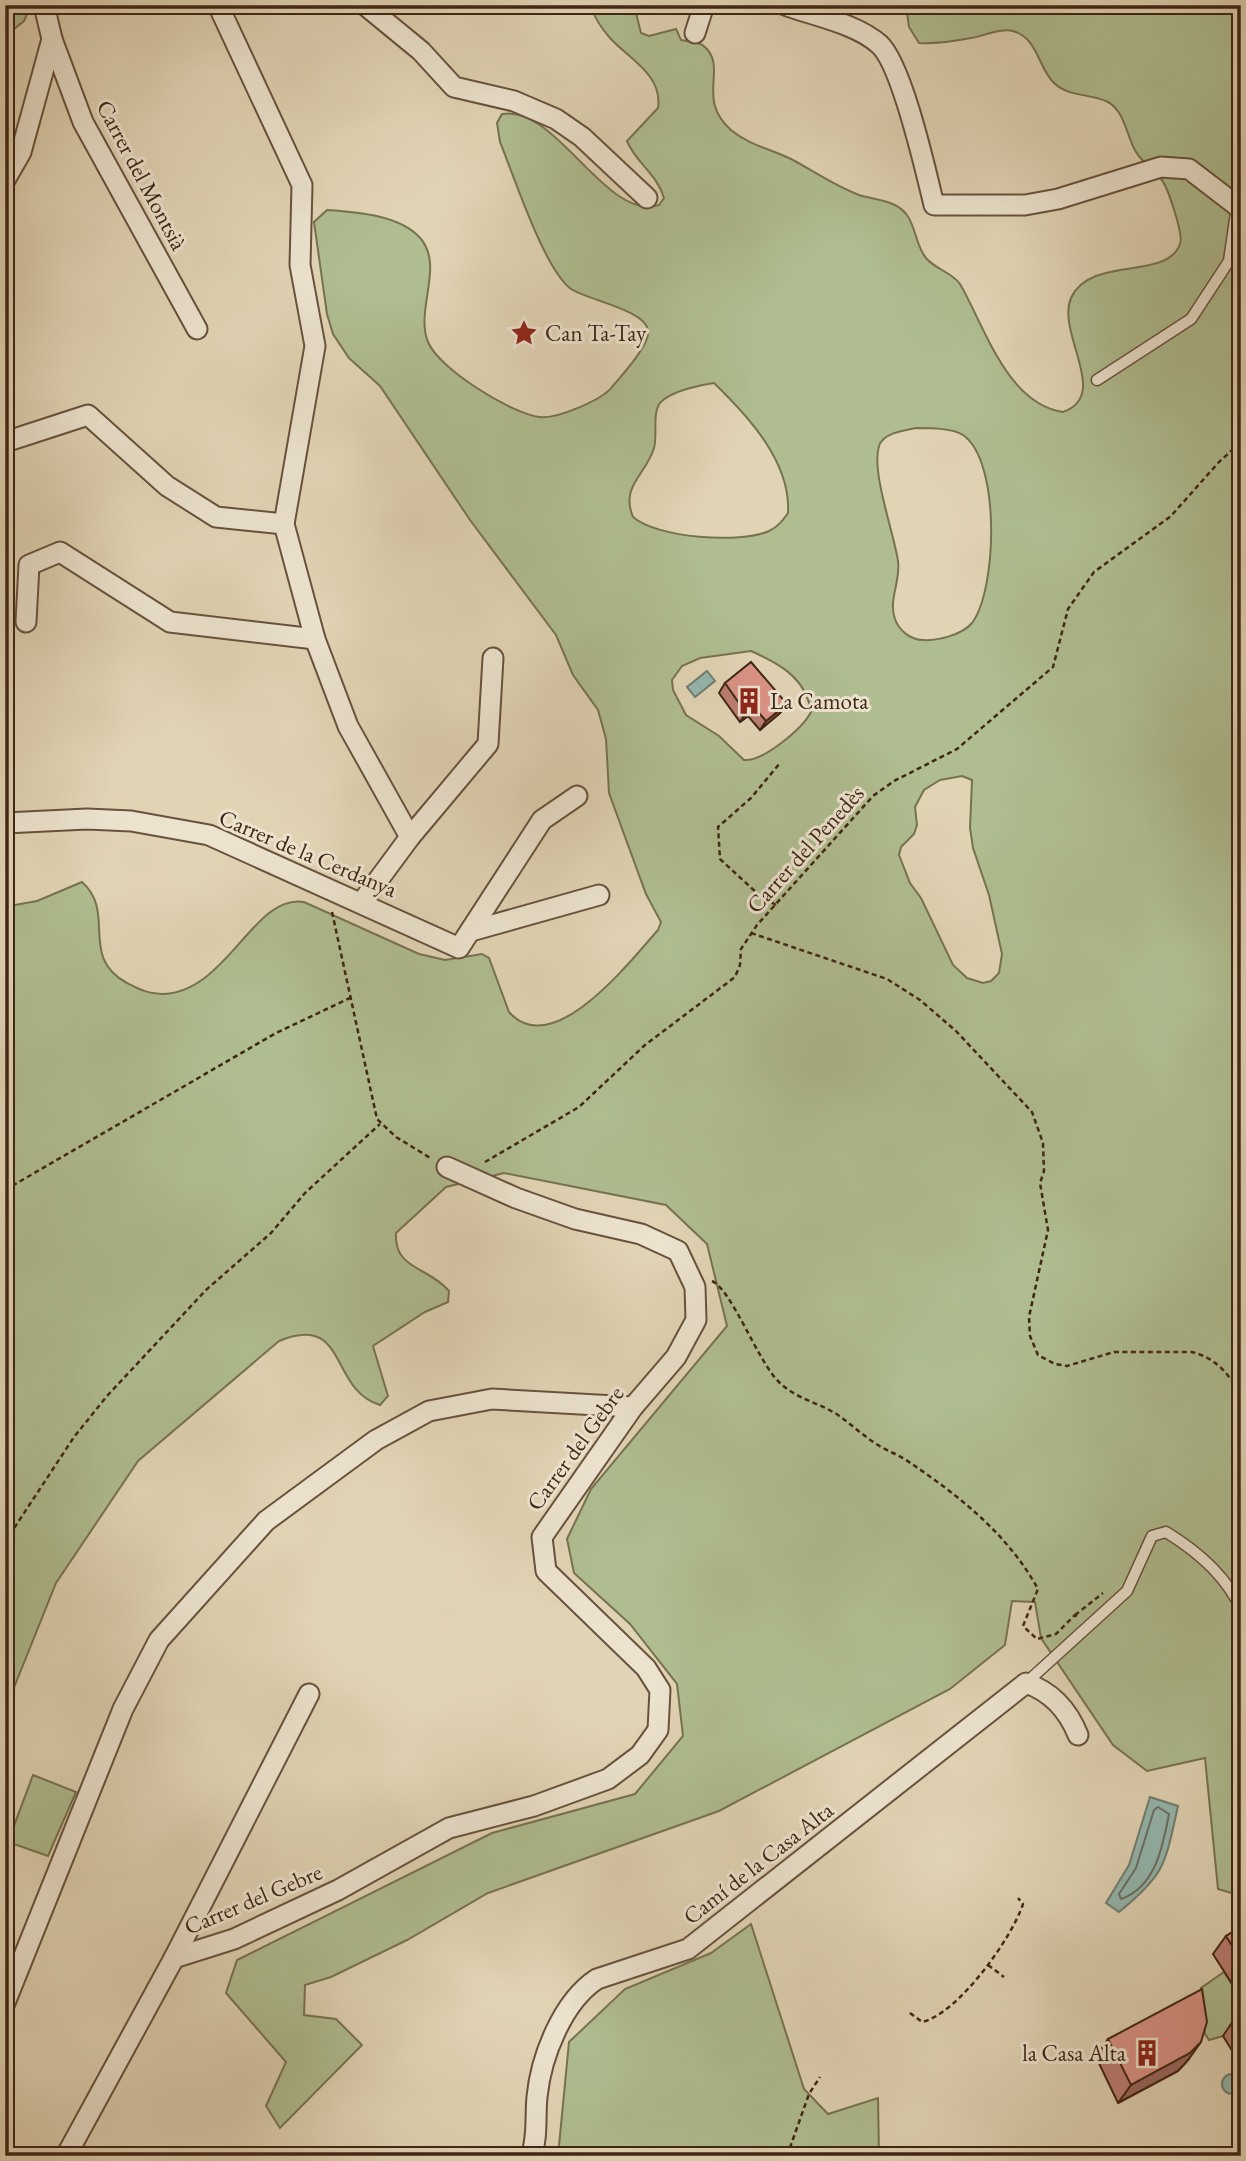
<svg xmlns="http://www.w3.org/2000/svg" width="1246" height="2161" viewBox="0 0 1246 2161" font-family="'EB Garamond',serif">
  <rect width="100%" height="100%" fill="#e1d4b5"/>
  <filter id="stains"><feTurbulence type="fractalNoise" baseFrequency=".00286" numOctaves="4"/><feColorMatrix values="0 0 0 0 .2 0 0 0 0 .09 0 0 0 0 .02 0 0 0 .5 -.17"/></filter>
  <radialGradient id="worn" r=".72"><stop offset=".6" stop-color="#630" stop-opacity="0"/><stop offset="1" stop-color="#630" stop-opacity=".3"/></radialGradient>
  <g fill="#afbd90" stroke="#777252" stroke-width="2" fill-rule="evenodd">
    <polygon points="5,5 31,5 24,21 5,36"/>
    <path d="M590,5H634L641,33L649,36L676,29L681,40C689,42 700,41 706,48C727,70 696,99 731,130C750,146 772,149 793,160C815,172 835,186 859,195C875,200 896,200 907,215C916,228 916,246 926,258C935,269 953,273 960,284C984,325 1007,404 1063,412C1111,395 1056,334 1071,298C1090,255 1167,281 1180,244C1184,236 1168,187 1161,179C1153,170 1143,163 1136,152C1127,138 1125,111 1108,102C1091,93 1070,98 1054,83C1038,68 1038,38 1013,31C1000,28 984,36 971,38C955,41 935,44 919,43L909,27L906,5H1241V1896L1218,1889L1205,1758L1147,1771L1113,1745L1041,1638L1035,1602L1012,1601L1005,1645L950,1689L719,1811L488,1893L407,1940L331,1977L305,1985L304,2015L336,2019L362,2045L280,2128L266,2106L286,2062L226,1993L237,1960L492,1833L635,1794L683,1736L677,1684L630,1624L574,1573L567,1539L591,1489L727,1326L707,1244L666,1205L504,1173L446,1187L396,1233C394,1270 428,1266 449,1291L448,1302L425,1312L373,1346L388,1396L380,1405C329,1390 348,1312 279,1341L138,1461L56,1583L5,1710V897L15,905L37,901L82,882C117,913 78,956 127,983C139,989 148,994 162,994C227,993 254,893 304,902L419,954L445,960L482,954L489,958L509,1012C553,1062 631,960 658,930L661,922L646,894L609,793L606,739L598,710L573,675L556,635L470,520L380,386L349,358L333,334L327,314L314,222L327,210C356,212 401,215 421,239C444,267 415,310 428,342C439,369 512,414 540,417C557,419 602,400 612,387C622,375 651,344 648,330C645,310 588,300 571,289C544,269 514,176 500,142L497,123L502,114C556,104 606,222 659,205L664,198C657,174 636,163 627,141L658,108C663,75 629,59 610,38C602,29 594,16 590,5ZM714,383C748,416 791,462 788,513C783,520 778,527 769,531C740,544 657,538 633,517C620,486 646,475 654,448C658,435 651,410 662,401C673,391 699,385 714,383ZM916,428C930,428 952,428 963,435C1001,461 997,590 972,623C962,635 937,641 923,640C910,640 899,630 895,619C888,600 901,581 898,561C894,533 871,472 879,446C883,433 905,430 916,428ZM751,651C780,664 806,678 811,712C802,729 764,761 744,760L719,736L686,715L673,690L672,680L682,666L700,658ZM962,776L972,780L970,828L973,848L989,895L1002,954L999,973L991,981L983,983L967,978L953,965L921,898L910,883L899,855L901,847L914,834L917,825L915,807L924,790L940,780Z"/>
    <polygon points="33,1775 76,1792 48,1856 8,1842"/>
    <polygon points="751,1924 804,2089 828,2114 878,2098 879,2156 558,2156 569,2042 625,1989 711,1953"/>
    <polygon points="1224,1972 1241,1998 1241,2025 1223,2036 1209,2040 1205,2034 1201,1988"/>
  </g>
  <g fill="#94b8b0" stroke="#727e72" stroke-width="2">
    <polygon points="707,671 715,681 695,697 687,687"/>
    <path d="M1150,1797L1178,1806C1165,1864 1166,1874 1119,1912L1106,1903L1129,1865Z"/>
    <circle cx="1232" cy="2084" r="10"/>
  </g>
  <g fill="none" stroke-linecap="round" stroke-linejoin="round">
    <path stroke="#6a6f62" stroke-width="2" d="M1158,1807L1169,1814C1163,1845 1156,1887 1121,1899L1119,1894L1136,1868L1154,1810Z"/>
    <defs>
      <g id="lane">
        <polyline points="1097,380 1191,319 1229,261 1237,206"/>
        <path d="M1027,1682L1127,1591L1152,1536L1166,1532C1197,1551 1226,1575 1241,1609"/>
      </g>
      <g id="street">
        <polyline points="218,5 302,185 300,265 315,346 284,524 315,639 348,726 410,837"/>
        <polyline points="365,5 421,51 454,87 514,101 556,119 582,137 647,198"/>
        <path d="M785,5C814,16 855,23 879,44C902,64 926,172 934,205H1025L1058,199L1161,167L1189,169L1241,209"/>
        <polyline points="695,33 704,5"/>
        <polyline points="52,39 83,122 197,329"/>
        <polyline points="5,180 21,152 52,39 44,5"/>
        <polyline points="5,442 88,415 167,486 216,517 284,524"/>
        <polyline points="26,622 29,565 60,552 170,622 315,639"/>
        <polyline points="5,823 87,819 131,821 209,835 459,948 542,820 577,796"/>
        <polyline points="362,902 410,837 488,744 493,658"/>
        <polyline points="471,931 599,895"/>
        <polyline points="174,1958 309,1694"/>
        <polyline points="5,2003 123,1709 159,1640 266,1521 376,1440 429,1411 492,1399 633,1407"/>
        <polyline points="66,2156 174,1958 234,1939 338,1890 449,1828 534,1806 608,1779 640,1755 658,1730 660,1690 646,1668 546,1571 542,1537 633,1407 676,1357 696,1320 695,1287 678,1251 641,1234 575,1219 516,1198 447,1167"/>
        <path d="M531,2156C538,2138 535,2116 537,2097C541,2056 563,2001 597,1979L688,1949L1026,1683C1052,1692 1068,1710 1078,1735"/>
      </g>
    </defs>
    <use href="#lane" stroke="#68523d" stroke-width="13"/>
    <use href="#street" stroke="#68523d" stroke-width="23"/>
    <g stroke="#3f2615" stroke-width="2.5" stroke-dasharray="5 3.5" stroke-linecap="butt">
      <polyline points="776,905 758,894 720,859 718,827 751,798 780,763"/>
      <polyline points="332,912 377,1119 396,1137 432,1159"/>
      <path d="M751,933L887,979L920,1000L956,1031L1032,1112L1043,1143L1044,1171L1040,1183L1048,1230L1029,1317L1030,1336L1038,1355L1055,1364L1067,1366L1114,1352H1192C1216,1358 1232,1376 1241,1398"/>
      <polyline points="485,1162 579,1107 645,1045 735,977 740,965 741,949 757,925 873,796 894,781 957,749 1053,667 1068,609 1094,572 1171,516 1219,462 1241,442"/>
      <polyline points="5,1190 276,1033 350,998"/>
      <path d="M712,1281C732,1290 758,1362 779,1382C795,1398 816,1402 835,1413C850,1423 863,1436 878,1445C887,1451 897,1454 906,1460C957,1494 1008,1534 1038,1589L1023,1626L1037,1639L1056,1634L1075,1615L1079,1617"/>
      <polyline points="5,1542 74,1437 107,1396 206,1290 271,1233 305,1193 380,1124"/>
      <polyline points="1075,1615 1103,1593"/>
      <polyline points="988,1965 1004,1977"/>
      <path d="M910,2013L922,2022C958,2014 1012,1938 1023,1904L1018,1898"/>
      <polyline points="787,2156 809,2094 820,2077"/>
    </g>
    <use href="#lane" stroke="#ece3cf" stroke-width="10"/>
    <use href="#street" stroke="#ece3cf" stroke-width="19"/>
  </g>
  <g fill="#bc7e73" stroke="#3f2615" stroke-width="2">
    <polygon points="725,683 787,704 780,713 760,730 748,716 740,722 719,693"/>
    <polygon points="1241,1927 1241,1998 1213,1954 1226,1936"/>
    <polygon points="1241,2015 1241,2065 1223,2036 1235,2018"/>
    <polygon points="1108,2039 1188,2060 1178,2071 1118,2103 1096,2057"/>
  </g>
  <g fill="#99675e" stroke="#3f2615" stroke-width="2">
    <polygon points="787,704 780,713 760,730 766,721"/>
    <polygon points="754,707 748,716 740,722 746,713"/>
    <polygon points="1201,2042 1188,2060 1178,2071 1118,2103 1131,2085"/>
  </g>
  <g fill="#db9386" stroke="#3f2615" stroke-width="2">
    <polygon points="751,662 787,704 766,721 754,707 746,713 725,683"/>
    <polygon points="1241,1927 1241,1960 1226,1936"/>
    <polygon points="1202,1989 1207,2022 1201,2042 1190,2053 1131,2085 1108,2039"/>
    <polygon points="1241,2015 1241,2027 1235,2018"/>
    <polygon points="1207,2151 1210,2156 1199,2156"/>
  </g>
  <defs>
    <symbol id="sight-bare" viewBox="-9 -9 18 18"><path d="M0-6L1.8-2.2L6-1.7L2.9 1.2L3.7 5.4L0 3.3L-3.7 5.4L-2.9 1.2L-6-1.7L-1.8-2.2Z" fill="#8f2418" stroke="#ece3cf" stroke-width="2.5" paint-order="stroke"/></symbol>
    <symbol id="building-bare" viewBox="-9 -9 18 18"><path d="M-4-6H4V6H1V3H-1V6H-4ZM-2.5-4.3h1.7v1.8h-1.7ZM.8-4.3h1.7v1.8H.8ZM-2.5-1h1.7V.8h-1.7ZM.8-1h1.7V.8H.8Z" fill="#8f2418" stroke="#ece3cf" stroke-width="2.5" paint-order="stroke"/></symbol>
  </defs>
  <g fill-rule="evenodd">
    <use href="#sight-bare" x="505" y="314" width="38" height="38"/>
    <use href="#building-bare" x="730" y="682" width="38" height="38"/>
    <use href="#building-bare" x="1128" y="2034" width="38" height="38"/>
  </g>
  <g text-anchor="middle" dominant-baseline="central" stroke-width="6" stroke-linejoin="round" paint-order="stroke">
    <g font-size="23" fill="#3f2615" stroke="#ece3cf">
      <text transform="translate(142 175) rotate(62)">Carrer del Montsià</text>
      <text transform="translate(805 849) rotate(-48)">Carrer del Penedès</text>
      <text transform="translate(308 853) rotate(23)">Carrer de la Cerdanya</text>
      <text transform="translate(575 1448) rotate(-54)">Carrer del Gebre</text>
      <text transform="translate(758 1863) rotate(-38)">Camí de la Casa Alta</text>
      <text transform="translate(253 1899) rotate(-23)">Carrer del Gebre</text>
    </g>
    <g font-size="23" fill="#3f2615" stroke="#ece3cf" text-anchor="start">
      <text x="545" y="333">Can Ta-Tay</text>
      <text x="770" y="701">La Camota</text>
      <text x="1126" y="2053" text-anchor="end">la Casa Alta</text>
    </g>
  </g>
  <rect width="1246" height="2161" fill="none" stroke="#e1d4b5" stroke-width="28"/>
  <rect x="7" y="7" width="1232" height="2147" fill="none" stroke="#3f2615" stroke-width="3.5"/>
  <rect x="14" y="14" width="1218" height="2133" fill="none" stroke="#3f2615" stroke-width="2"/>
  <rect width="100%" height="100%" filter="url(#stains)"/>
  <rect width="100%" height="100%" fill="url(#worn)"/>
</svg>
